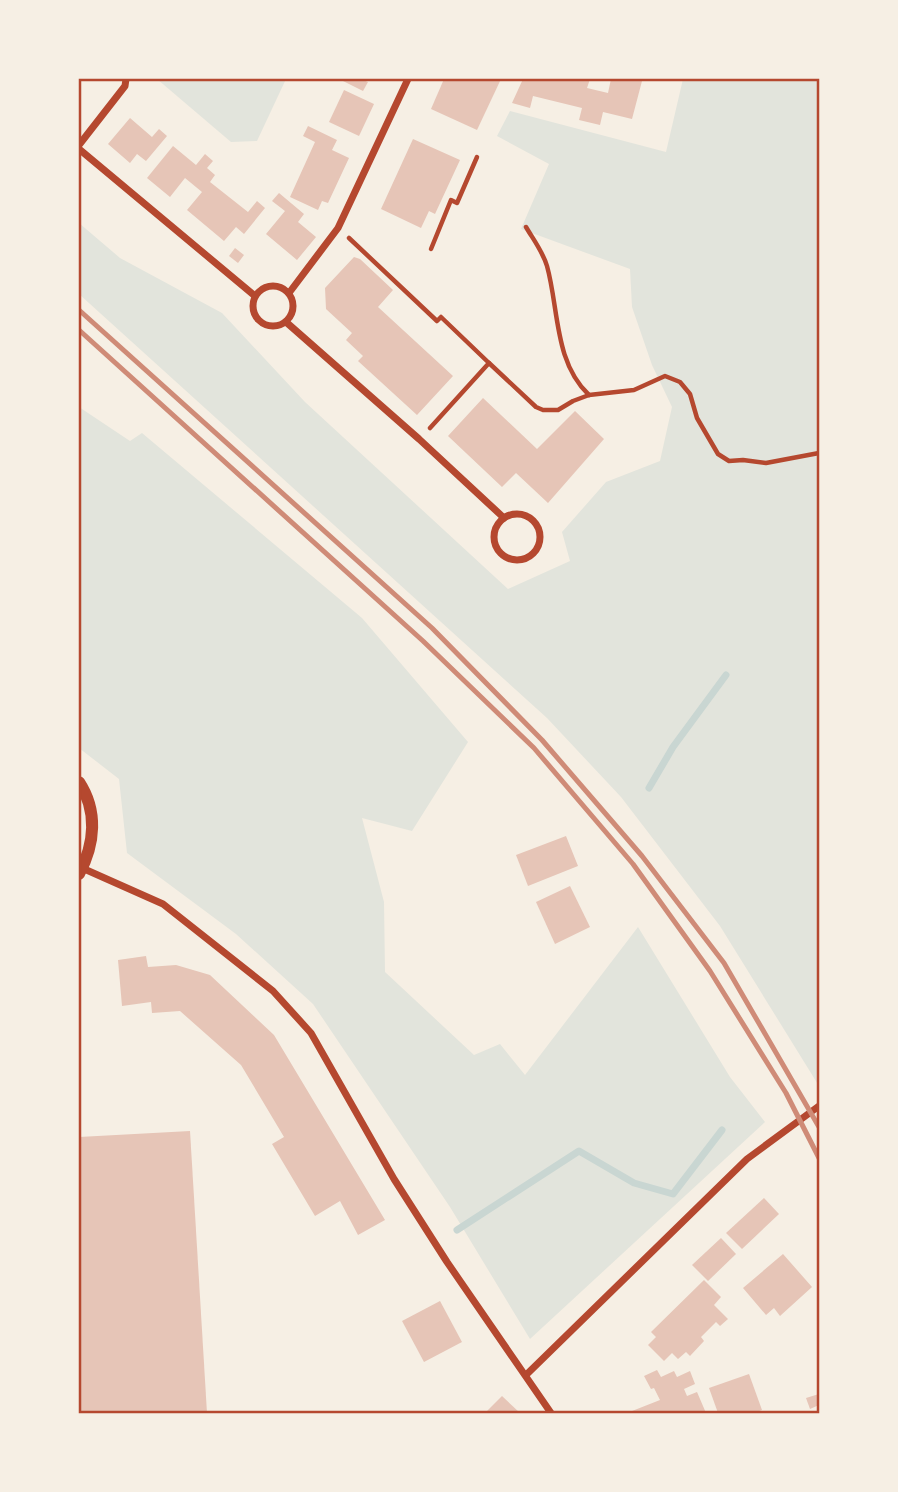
<svg xmlns="http://www.w3.org/2000/svg" width="898" height="1492" viewBox="0 0 898 1492" font-family="Barlow,sans-serif">
  <rect width="100%" height="100%" fill="#f6efe4"/>
  <g fill="#e2e4dc">
    <polygon points="157,79 286,79 257,141 231,142"/>
    <polygon points="683,79 819,79 819,1086 720,926 621,797 547,718 79,294 79,223 120,258 222,313 305,402 508,589 570,561 562,532 606,482 660,461 672,407 652,365 632,307 630,269 521,229 549,164 497,136 510,111 666,152"/>
    <polygon points="79,407 130,441 142,433 362,618 468,742 412,831 362,818 384,902 385,972 474,1055 500,1044 525,1075 638,927 730,1077 765,1122 530,1339 450,1207 313,1004 236,934 127,853 119,779 79,748"/>
  </g>
  <g fill="none" stroke-linecap="round" stroke-linejoin="round">
    <g stroke="#c9d6d2" stroke-width="7">
      <polyline points="649,788 673,747 726,675"/>
      <polyline points="457,1230 579,1151 634,1183 673,1194 722,1130"/>
    </g>
  </g>
  <g fill="#e6c5b7">
    <polygon points="339,79 361,79 368,82 363,91"/>
    <polygon points="444,79 501,79 477,130 431,109"/>
    <polygon points="523,79 590,79 587,88 608,93 611,79 632,79 642,81 632,119 603,112 600,125 579,120 582,108 533,96 530,108 512,103"/>
    <polygon points="344,90 374,104 359,136 329,122"/>
    <polygon points="130,118 152,137 159,129 167,136 146,161 137,154 130,163 108,144"/>
    <polygon points="308,126 337,140 332,150 349,158 328,203 322,201 318,210 290,197 315,142 303,136"/>
    <polygon points="413,139 460,160 435,214 429,211 421,228 381,209"/>
    <polygon points="173,146 196,165 205,154 213,161 207,168 215,175 210,182 248,212 257,201 265,208 244,234 236,227 224,241 187,210 202,192 185,178 170,197 147,178"/>
    <polygon points="279,193 304,214 298,222 316,237 297,260 266,234 285,211 272,201"/>
    <polygon points="235,248 244,255 238,263 229,256"/>
    <polygon points="354,257 360,259 393,290 378,307 453,376 417,415 358,361 363,356 346,340 352,333 326,309 325,288"/>
    <polygon points="483,398 537,449 575,411 604,439 548,503 516,473 502,487 448,436"/>
    <polygon points="566,836 578,866 528,886 516,855"/>
    <polygon points="570,886 590,927 555,944 536,902"/>
    <polygon points="146,956 148,967 176,965 210,975 274,1035 385,1220 358,1235 340,1201 315,1216 272,1144 284,1137 241,1065 180,1011 152,1013 151,1002 122,1006 118,960"/>
    <polygon points="190,1131 207,1413 79,1413 79,1137"/>
    <polygon points="764,1198 779,1214 742,1249 726,1233"/>
    <polygon points="721,1238 736,1254 708,1281 692,1265"/>
    <polygon points="783,1254 812,1287 780,1316 774,1308 766,1315 743,1288"/>
    <polygon points="704,1280 721,1297 714,1305 728,1319 720,1326 716,1322 701,1337 704,1341 690,1356 686,1352 678,1359 672,1353 664,1361 648,1345 656,1337 651,1332"/>
    <polygon points="440,1301 462,1342 424,1362 402,1321"/>
    <polygon points="657,1370 661,1377 674,1371 677,1377 690,1371 695,1384 684,1389 687,1396 697,1392 706,1413 627,1413 660,1400 654,1388 651,1389 644,1376"/>
    <polygon points="749,1374 762,1410 754,1413 718,1413 709,1388"/>
    <polygon points="819,1394 819,1405 810,1409 806,1398"/>
    <polygon points="502,1396 520,1413 485,1413"/>
  </g>
  <g fill="none" stroke-linecap="round" stroke-linejoin="round">
    <g stroke="#b5482f" stroke-width="4.5">
      <path d="M526,227C533,239 543,252 547,266C559,309 554,362 589,395"/>
      <polyline points="349,238 437,321 441,317 489,363 430,428"/>
      <polyline points="431,249 451,200 457,203 477,157"/>
      <polyline points="489,363 536,407 543,410 558,410 573,401 589,395 634,390 665,376 680,382 690,394 697,418 718,454 729,461 743,460 766,463 819,453"/>
    </g>
    <g stroke="#b5482f" stroke-width="7">
      <polyline points="79,145 125,86 126,79"/>
      <polyline points="79,149 255,296"/>
      <circle cx="273" cy="306" r="20"/>
      <polyline points="289,293 338,228 408,79"/>
      <polyline points="286,322 419,439 504,518"/>
      <circle cx="517" cy="537" r="23"/>
      <polyline points="82,868 163,904 273,991 311,1033 394,1179 447,1262 551,1413"/>
      <polyline points="526,1375 747,1159 819,1106"/>
    </g>
    <path stroke="#b5482f" stroke-width="12" d="M79,782C98,811 95,844 79,874"/>
    <g stroke="#cf8b77" stroke-width="5">
      <polyline points="79,310 432,628 542,740 642,856 724,963 819,1127"/>
      <polyline points="79,330 423,641 534,748 633,864 710,971 786,1093 819,1158"/>
    </g>
  </g>
  <rect width="898" height="1492" fill="none" stroke="#f6efe4" stroke-width="161"/>
  <rect x="80" y="80" width="738" height="1332" fill="none" stroke="#b5482f" stroke-width="2.5"/>
</svg>
